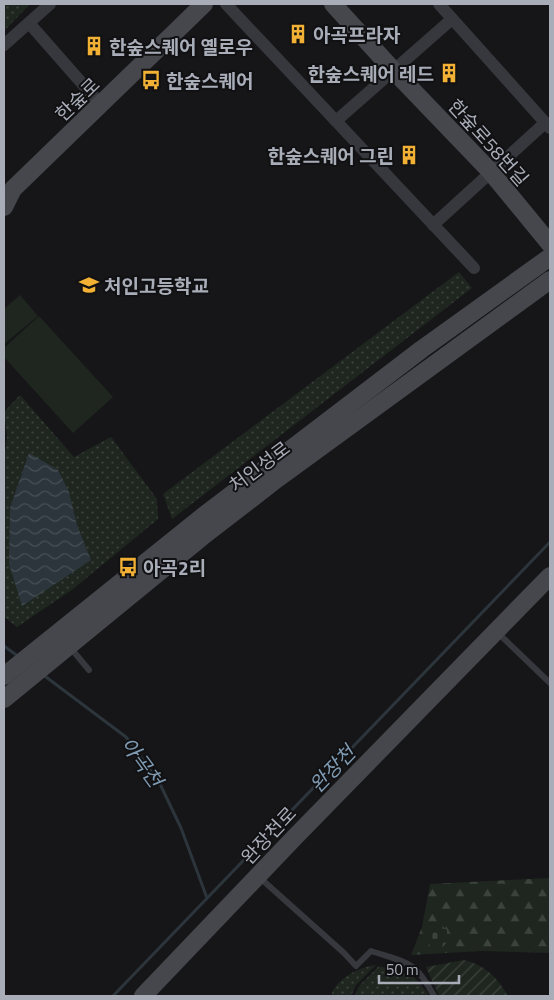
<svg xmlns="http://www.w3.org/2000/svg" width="554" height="1000" viewBox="0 0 554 1000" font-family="'Titillium Web','Noto Sans KR',sans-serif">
  <defs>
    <pattern id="grass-dots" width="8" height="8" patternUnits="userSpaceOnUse" patternTransform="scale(1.25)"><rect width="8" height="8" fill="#1e261f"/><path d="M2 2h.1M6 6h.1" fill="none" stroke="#3c433d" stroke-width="1.8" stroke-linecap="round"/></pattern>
    <pattern id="forest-firs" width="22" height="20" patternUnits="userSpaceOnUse" patternTransform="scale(1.25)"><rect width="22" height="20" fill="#1e261f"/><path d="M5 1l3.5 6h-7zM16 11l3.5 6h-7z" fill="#3c433d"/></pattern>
    <pattern id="cemetery-stones" width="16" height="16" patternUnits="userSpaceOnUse" patternTransform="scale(1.25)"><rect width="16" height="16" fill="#1e261f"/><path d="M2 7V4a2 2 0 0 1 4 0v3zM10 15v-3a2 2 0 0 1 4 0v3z" fill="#3c433d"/></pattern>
    <pattern id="garden-furrows" width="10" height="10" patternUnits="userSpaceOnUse" patternTransform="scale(1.25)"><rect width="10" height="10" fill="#1e261f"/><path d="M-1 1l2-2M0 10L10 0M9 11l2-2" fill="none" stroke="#3c433d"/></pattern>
    <pattern id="water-waves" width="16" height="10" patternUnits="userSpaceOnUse" patternTransform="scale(1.25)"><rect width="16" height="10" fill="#2c353c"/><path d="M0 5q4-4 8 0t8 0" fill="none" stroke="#485056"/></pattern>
  </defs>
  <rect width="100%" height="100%" fill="#161618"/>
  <g fill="url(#grass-dots)">
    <polygon points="4,4 30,4 4,31"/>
    <polygon points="459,272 472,288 172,519 163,494"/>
    <polygon points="20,395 74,457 111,437 157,499 158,519 73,589 17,627 4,617 4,458 7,437 4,412"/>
    <path d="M376,965L356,985L351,996H331C336,979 358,967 376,965Z"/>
    <polygon points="379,966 413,976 428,993 428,996 354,996 360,985"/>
  </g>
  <polygon fill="url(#forest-firs)" points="550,878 550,953 482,951 411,955 422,927 430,884"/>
  <polygon fill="url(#cemetery-stones)" points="441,925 447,930 447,942 442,948 430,950 428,928"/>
  <path fill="url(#garden-furrows)" d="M464,960C485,965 497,977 508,996H439L426,967Z"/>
  <g fill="#1e261f">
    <polygon points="20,295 38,316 4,344 4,309"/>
    <polygon points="39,316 113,397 73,433 4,357 4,348"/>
  </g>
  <polygon fill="url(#water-waves)" points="29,453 58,470 69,492 77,525 91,560 22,606 9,564 10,508"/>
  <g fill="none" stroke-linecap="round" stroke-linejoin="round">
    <g stroke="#2c353c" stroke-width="3">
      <polyline points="4,646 19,657"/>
      <polyline points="42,674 126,737 160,784 181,828 207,898"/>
      <polyline points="113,996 550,542"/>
    </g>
    <g stroke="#37383d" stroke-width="6">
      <polyline points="497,632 550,683"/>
      <polyline points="69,646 89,670"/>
      <path d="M259,877L344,953L356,966L371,951C407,963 415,960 434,996"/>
    </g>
    <g stroke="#37383d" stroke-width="12">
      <polyline points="226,4 474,268"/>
      <polyline points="439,4 550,128"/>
      <polyline points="29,23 101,105"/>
      <polyline points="4,45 50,4"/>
      <polyline points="336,121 452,19"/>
      <polyline points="433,225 545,123"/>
    </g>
    <g stroke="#45474d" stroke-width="18">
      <polyline points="333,4 394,71 490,171 550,244"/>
      <polyline points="4,207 13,189 204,4"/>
      <polyline points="4,676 202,517 422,349 550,257"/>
      <polyline points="4,699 202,537 277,479 550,280"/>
      <polyline points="143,996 294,838 550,576"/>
    </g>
  </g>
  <defs>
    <symbol id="building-bare" viewBox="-9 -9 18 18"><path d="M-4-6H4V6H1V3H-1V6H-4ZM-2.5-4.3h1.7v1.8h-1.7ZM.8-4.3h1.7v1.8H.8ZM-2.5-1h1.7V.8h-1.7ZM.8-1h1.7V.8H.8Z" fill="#f2b134" stroke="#111113" stroke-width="2.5" paint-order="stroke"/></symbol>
    <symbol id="bus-bare" viewBox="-9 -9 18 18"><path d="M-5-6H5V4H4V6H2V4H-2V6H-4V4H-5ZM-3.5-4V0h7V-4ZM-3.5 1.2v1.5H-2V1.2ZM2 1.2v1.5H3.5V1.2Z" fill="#f2b134" stroke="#111113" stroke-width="2.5" paint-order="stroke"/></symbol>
    <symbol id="school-bare" viewBox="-9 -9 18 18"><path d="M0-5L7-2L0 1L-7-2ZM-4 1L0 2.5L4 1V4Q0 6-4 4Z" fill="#f2b134" stroke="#111113" stroke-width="2.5" paint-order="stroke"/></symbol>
  </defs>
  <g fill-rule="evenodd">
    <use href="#building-bare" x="284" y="20" width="28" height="28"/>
    <use href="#building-bare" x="80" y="32" width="28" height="28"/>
    <use href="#building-bare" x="435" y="59" width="28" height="28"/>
    <use href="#bus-bare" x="137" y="66" width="28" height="28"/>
    <use href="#building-bare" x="395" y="141" width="28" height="28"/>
    <use href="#school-bare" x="75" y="271" width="28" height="28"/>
    <use href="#bus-bare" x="114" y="553" width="28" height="28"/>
  </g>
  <g text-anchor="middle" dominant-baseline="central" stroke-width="4" stroke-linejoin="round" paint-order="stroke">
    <g font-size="19" font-weight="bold" fill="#a8adb8" stroke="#111113" text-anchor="start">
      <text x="313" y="34">아곡프라자</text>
      <text x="109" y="46">한숲스퀘어 옐로우</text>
      <text x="434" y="73" text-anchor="end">한숲스퀘어 레드</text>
      <text x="166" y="80">한숲스퀘어</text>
      <text x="394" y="155" text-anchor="end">한숲스퀘어 그린</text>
      <text x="104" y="285">처인고등학교</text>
      <text x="143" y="567">아곡2리</text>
    </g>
    <g font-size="19" fill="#a8adb8" stroke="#111113">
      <text transform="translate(77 99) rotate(-44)">한숲로</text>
      <text transform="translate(489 142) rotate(48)">한숲로58번길</text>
      <text transform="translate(259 466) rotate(-37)">처인성로</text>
      <text transform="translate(268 835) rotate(-47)">완장천로</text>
    </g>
    <g font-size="20" font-style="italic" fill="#7f9bb3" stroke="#111113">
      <text transform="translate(142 762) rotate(54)">아곡천</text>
      <text transform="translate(332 769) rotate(-46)">완장천</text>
    </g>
  </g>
  <rect width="554" height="1000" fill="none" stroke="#a8adb8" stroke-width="10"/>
  <path d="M379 975v8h80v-8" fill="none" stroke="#a8adb8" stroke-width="2.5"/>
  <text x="386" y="975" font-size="15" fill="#a8adb8" stroke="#111113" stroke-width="4" paint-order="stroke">50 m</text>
</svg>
